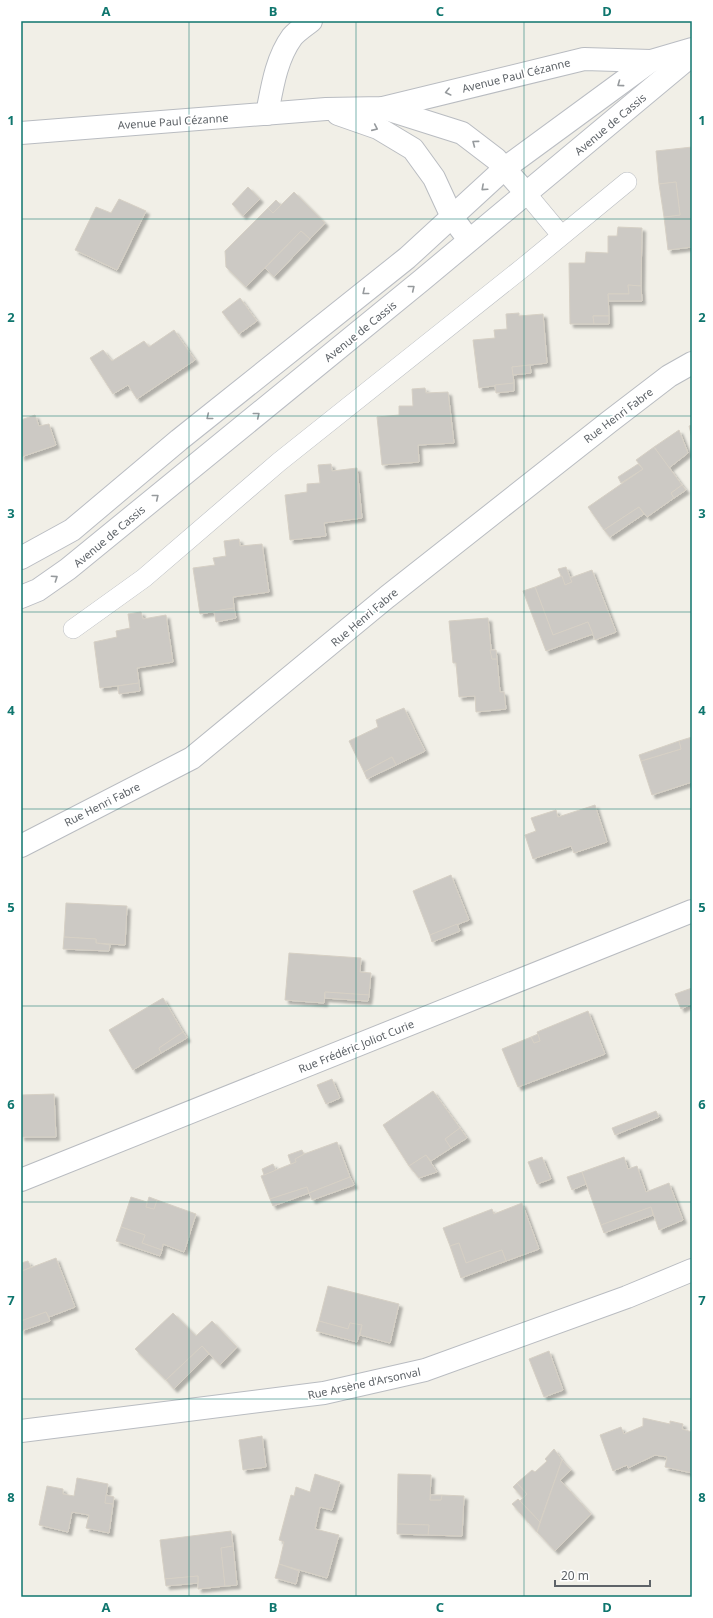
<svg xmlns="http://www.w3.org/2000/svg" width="713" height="1618" viewBox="0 0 713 1618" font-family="'Noto Sans',sans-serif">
  <defs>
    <filter id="shadow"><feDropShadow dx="3.5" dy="3.5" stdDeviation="1" flood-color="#0004"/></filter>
  </defs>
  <rect width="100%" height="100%" fill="#f1efe7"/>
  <g fill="#ccc9c4" stroke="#d6d0c5" filter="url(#shadow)">
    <polygon points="692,147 692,247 668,250 664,217 680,215 676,182 659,184 656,151"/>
    <polygon points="676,182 680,215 664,217 659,184"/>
    <polygon points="248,187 260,199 243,216 232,204"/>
    <polygon points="294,192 325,223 310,239 301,231 246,287 226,267 225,251 268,208 273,213"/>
    <polygon points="119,199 146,211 117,270 75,250 96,207 111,213"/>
    <polygon points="276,200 281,205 273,213 268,208"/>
    <polygon points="618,227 642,228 641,286 628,285 629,294 608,294 609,316 593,316 594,324 570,324 569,263 585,263 586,252 608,253 608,236 617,236"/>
    <polygon points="301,231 310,239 274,277 265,268"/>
    <polygon points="628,285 641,286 642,301 609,301 608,294 629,294"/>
    <polygon points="240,298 257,321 239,334 222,312"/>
    <polygon points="519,313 519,316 543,314 547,363 512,367 514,383 479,388 473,340 495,338 494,330 507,329 506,314"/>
    <polygon points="593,316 609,316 609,324 594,324"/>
    <polygon points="174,330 195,360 137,399 128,385 113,394 90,358 103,350 112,361 144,341 149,347"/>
    <polygon points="530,365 531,373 513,375 512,367"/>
    <polygon points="514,383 514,391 496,393 495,385"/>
    <polygon points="425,388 426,393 448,392 454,443 418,445 419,462 382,465 377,417 399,415 399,406 413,406 412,389"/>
    <polygon points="35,415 39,426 49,424 56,445 21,457 21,420"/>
    <polygon points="692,425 692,438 689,426"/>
    <polygon points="679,430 688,453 669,468 654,447"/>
    <polygon points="654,447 682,485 671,493 674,498 647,517 639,507 604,530 588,507 643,469 636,460"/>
    <polygon points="331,464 332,471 357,468 362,518 324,523 326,536 290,540 285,495 307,492 307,484 320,483 318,465"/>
    <polygon points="638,464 643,469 621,483 618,477"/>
    <polygon points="682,485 686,490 674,498 671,493"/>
    <polygon points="639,507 644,514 610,537 604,530"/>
    <polygon points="239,539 240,546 262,544 269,592 233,597 234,608 200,614 193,568 215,565 213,558 226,556 224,541"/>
    <polygon points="566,567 572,582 565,585 558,569"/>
    <polygon points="592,570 616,632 595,640 588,622 553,635 535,587 562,576 565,585 572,582 570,578"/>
    <polygon points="535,587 553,635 588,622 593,634 546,651 523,591"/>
    <polygon points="234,608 236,618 216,622 214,611"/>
    <polygon points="141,612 143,619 166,615 173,662 137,668 139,683 100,688 94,642 117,637 116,631 130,628 128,614"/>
    <polygon points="488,618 492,659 497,659 500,692 504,692 506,709 476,712 475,696 459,697 456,663 453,663 449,621"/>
    <polygon points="490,650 496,650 497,659 492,659"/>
    <polygon points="139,683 140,691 119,694 118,686"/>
    <polygon points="404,708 425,751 396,765 392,757 364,772 349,741 378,727 376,720"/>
    <polygon points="692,737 692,782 652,795 641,761 681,749 679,741"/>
    <polygon points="679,741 681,749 641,761 639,755"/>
    <polygon points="392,757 396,765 367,779 364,772"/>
    <polygon points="595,805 607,842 574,853 571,846 533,859 525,835 536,831 531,818 556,810 558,817"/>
    <polygon points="451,875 469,920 430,935 413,891"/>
    <polygon points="66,903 127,906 125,945 96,943 96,939 64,937"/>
    <polygon points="457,924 460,931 432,942 430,935"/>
    <polygon points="64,937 96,939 96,943 110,945 109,951 63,949"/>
    <polygon points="289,953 361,958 360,972 371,973 369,995 325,992 324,1003 285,1000"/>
    <polygon points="692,988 692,1006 691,1004 681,1009 675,994"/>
    <polygon points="325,992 369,995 368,1001 325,998"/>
    <polygon points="163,998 183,1032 159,1048 161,1053 133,1070 109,1030"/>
    <polygon points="588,1011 605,1054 518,1087 502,1049 531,1037 534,1043 540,1041 537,1032"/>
    <polygon points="183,1032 187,1038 161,1053 159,1048"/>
    <polygon points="538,1034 540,1041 534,1043 531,1037"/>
    <polygon points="332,1079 340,1098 326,1104 317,1085"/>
    <polygon points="433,1091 460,1128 445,1139 451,1148 431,1161 426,1155 409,1166 383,1125"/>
    <polygon points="54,1094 56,1137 21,1137 21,1095"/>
    <polygon points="656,1111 659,1117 615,1135 612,1128"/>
    <polygon points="460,1128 467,1138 451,1148 445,1139"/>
    <polygon points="337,1142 350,1177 309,1193 307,1187 270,1199 261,1176 296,1162 295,1159 304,1154"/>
    <polygon points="302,1150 304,1154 295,1159 296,1162 291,1164 288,1155"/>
    <polygon points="426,1155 437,1172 419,1178 409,1166"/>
    <polygon points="542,1157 551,1179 537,1184 528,1162"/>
    <polygon points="624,1157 628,1169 637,1166 646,1192 669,1183 683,1220 659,1230 651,1207 601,1225 582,1172"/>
    <polygon points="273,1164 276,1170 264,1175 262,1169"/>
    <polygon points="582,1172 586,1184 572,1190 567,1177"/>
    <polygon points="350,1177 354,1185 312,1200 309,1193"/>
    <polygon points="307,1187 309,1193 273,1206 270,1199"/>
    <polygon points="131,1197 147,1202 146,1207 154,1209 157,1200 196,1214 184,1252 163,1244 162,1250 142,1243 145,1235 121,1227"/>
    <polygon points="149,1197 157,1200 154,1209 146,1207"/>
    <polygon points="522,1203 539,1249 506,1261 502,1250 466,1263 459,1243 450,1246 443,1228 492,1209 494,1214"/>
    <polygon points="651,1207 653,1215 604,1233 601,1225"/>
    <polygon points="121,1227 145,1235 142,1243 162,1250 160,1256 116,1241"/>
    <polygon points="459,1243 466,1263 502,1250 506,1261 461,1278 450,1246"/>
    <polygon points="56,1258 75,1307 49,1317 46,1312 21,1321 21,1268 22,1271"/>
    <polygon points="28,1261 31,1267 22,1271 21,1263"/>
    <polygon points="328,1286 399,1304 390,1343 360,1335 362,1325 350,1323 348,1329 319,1321"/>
    <polygon points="46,1312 50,1321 21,1331 21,1321"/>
    <polygon points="173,1313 196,1336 212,1321 237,1347 220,1365 202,1346 166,1380 135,1349"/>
    <polygon points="319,1321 348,1329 350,1323 362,1325 357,1342 316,1331"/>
    <polygon points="202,1346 209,1354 174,1389 166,1380"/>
    <polygon points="549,1351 563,1390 544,1397 529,1359"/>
    <polygon points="643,1418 670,1424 670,1421 683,1424 682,1429 692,1432 692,1473 665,1467 667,1457 655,1455 628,1468 627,1465 613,1471 600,1435 621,1427 624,1434 643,1426"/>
    <polygon points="262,1436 266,1467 243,1470 239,1440"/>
    <polygon points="554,1449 562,1460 540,1522 520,1501 527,1494 517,1483 532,1470 535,1472 547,1461 545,1459"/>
    <polygon points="562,1460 571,1470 560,1480 591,1514 555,1551 537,1532"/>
    <polygon points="315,1474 340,1482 332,1510 320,1507 315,1529 339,1535 327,1578 279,1564 284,1542 279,1540 291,1495 294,1496 296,1487 310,1492"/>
    <polygon points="398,1474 431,1475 430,1500 441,1500 442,1495 464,1496 462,1536 428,1535 429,1525 397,1524"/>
    <polygon points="77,1478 108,1484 105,1503 113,1504 109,1533 86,1528 89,1515 72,1512 68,1532 39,1525 47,1486 63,1489 63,1494 74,1496"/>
    <polygon points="517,1483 527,1494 523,1498 513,1487"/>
    <polygon points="106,1495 114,1497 113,1504 105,1503"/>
    <polygon points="431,1495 442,1495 441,1500 430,1500"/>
    <polygon points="518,1499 540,1522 537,1532 512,1504"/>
    <polygon points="397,1524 429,1525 428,1535 397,1534"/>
    <polygon points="231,1531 233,1546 221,1548 225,1586 198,1589 198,1576 165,1579 160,1540"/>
    <polygon points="233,1546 237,1585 225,1586 221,1548"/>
    <polygon points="279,1564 299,1571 296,1584 275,1578"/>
    <polygon points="198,1576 198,1583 166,1586 165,1579"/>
  </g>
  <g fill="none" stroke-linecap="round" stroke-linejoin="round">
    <defs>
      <g id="lane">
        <polyline points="526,193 561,235"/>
        <polyline points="73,629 144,578 279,462 525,266 627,182"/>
      </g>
      <g id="street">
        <polyline points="383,108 462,133 496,159 526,193"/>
        <path d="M267,114C272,88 276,59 292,37C297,31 305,26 311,21"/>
        <polyline points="338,114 378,128 413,149 434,178 452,217 469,240"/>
        <polyline points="21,133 326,109 383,108 584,59 651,61"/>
        <polyline points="21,846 192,758 387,597 609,422 669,376 692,363"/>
        <polyline points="21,1180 692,911"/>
        <polyline points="21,1431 324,1393 425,1370 627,1297 692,1270"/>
      </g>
      <g id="secondary">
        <polyline points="21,558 72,530 179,440 407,258 505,168 651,61 692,49"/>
        <polyline points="21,597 38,590 68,569 422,280 692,55"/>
      </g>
    </defs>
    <use href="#lane" stroke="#b9bcc1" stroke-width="20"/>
    <use href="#street" stroke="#b9bcc1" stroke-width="24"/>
    <use href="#secondary" stroke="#babdc3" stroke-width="24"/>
    <use href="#lane" stroke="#fff" stroke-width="19"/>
    <use href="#street" stroke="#fff" stroke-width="22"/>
    <use href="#secondary" stroke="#fff" stroke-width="22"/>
  </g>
  <defs><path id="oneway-chevron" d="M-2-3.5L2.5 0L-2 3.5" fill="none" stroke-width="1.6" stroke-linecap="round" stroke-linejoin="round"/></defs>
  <g stroke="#969a9d">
    <use href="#oneway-chevron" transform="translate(620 84) rotate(144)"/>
    <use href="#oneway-chevron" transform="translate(448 92) rotate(166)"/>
    <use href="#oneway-chevron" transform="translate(375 128) rotate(24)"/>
    <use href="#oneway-chevron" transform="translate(475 143) rotate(-143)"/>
    <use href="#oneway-chevron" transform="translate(484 188) rotate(138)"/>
    <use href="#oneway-chevron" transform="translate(412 288) rotate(-39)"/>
    <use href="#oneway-chevron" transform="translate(365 292) rotate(141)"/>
    <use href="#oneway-chevron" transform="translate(257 415) rotate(-39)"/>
    <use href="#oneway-chevron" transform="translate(209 417) rotate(141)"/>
    <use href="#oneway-chevron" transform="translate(156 497) rotate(-39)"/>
    <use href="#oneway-chevron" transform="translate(55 578) rotate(-34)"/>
  </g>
  <path fill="none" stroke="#0f766e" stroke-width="1" stroke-opacity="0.55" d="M189,21V1597M356,21V1597M524,21V1597M21,219H692M21,416H692M21,612H692M21,809H692M21,1006H692M21,1202H692M21,1399H692"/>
  <g text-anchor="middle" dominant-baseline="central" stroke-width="3.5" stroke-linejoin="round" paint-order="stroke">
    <g font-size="11" fill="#5e6368" stroke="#fff">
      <text transform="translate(516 75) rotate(-14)">Avenue Paul Cézanne</text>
      <text transform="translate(173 121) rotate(-4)">Avenue Paul Cézanne</text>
      <text transform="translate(610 124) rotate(-40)">Avenue de Cassis</text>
      <text transform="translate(360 331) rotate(-39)">Avenue de Cassis</text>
      <text transform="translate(618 415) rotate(-37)">Rue Henri Fabre</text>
      <text transform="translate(109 536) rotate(-40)">Avenue de Cassis</text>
      <text transform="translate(364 617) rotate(-40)">Rue Henri Fabre</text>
      <text transform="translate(102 804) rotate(-27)">Rue Henri Fabre</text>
      <text transform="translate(356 1046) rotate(-22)">Rue Frédéric Joliot Curie</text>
      <text transform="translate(364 1383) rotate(-12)">Rue Arsène d'Arsonval</text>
    </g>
  </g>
  <rect width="713" height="1618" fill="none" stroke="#ffffff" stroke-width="44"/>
  <path d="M555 1580v6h95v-6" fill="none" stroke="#5e6368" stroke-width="2"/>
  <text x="561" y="1580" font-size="12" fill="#5e6368" stroke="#ffffff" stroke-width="3" paint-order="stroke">20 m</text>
  <rect x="22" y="22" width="669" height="1574" fill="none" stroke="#0f766e" stroke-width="1.5"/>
  <g font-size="13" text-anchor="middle" font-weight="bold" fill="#0f766e">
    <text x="106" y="16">A</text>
    <text x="273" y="16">B</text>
    <text x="440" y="16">C</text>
    <text x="607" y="16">D</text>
    <text x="11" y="125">1</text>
    <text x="702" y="125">1</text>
    <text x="11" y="322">2</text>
    <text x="702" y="322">2</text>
    <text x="11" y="518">3</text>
    <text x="702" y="518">3</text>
    <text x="11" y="715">4</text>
    <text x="702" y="715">4</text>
    <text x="11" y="912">5</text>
    <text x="702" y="912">5</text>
    <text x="11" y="1109">6</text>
    <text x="702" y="1109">6</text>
    <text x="11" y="1305">7</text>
    <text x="702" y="1305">7</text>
    <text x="11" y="1502">8</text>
    <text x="702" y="1502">8</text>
    <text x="106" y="1612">A</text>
    <text x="273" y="1612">B</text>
    <text x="440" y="1612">C</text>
    <text x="607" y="1612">D</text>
  </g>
</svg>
